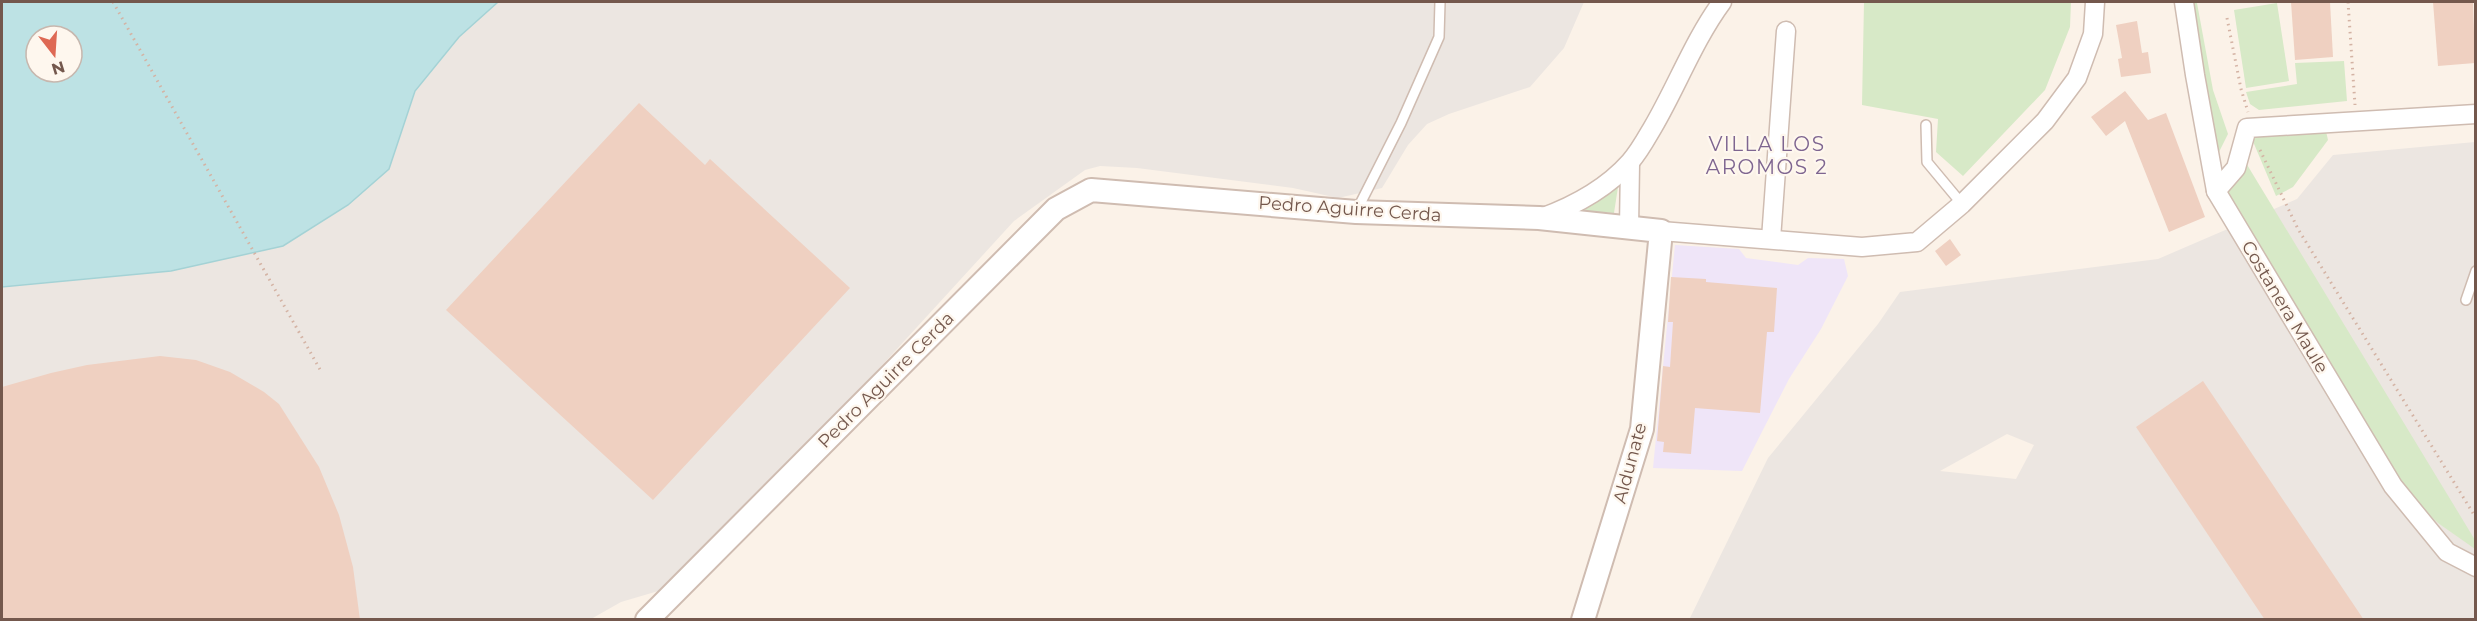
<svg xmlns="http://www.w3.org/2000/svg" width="2477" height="621" viewBox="0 0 2477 621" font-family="Montserrat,sans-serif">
  <rect width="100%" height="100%" fill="#fbf2e8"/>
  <g fill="#ece6e1" fill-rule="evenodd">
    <polygon points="498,2 1584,2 1564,48 1530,87 1449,114 1427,124 1408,145 1382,188 1338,198 1293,188 1137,168 1100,166 1085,170 1014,221 682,584 621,602 591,619 2,619 2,287 11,286 389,169 415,91 459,37"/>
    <path d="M2475,142V619L1689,620L1768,458L1878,324L1900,292L2158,259L2297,199L2333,155ZM2007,434L2034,445L2016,479L1940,471Z"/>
  </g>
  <polygon fill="#efe5f8" points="1675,245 1739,249 1746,258 1798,265 1808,258 1844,259 1848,276 1821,329 1789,379 1742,471 1653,468"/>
  <g fill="#d7e9c7">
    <polygon points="1864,2 2071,2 2070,27 2045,90 1963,176 1936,152 1938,119 1862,105"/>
    <polygon points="2187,2 2197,3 2213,90 2228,134 2217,156"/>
    <polygon points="2277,3 2289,81 2246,88 2234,10"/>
    <polygon points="2344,61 2347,101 2259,110 2250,104 2246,92 2297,84 2295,63"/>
    <polygon points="2325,127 2328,140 2293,187 2276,196 2249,132"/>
    <polygon points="2246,163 2475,540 2475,549 2438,523 2408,495 2223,189"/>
    <polygon points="1618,187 1614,213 1583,211"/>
  </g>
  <path fill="#bde2e4" stroke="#a4d2d5" stroke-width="1.5" fill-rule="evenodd" d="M2,2H498L459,37L415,91L389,169L348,205L283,246L171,271L2,287ZM36,36H72V72H36Z"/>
  <g fill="#efd0c1">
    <polygon points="2291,2 2330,2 2333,57 2295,60"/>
    <polygon points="2433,2 2473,2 2475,63 2438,66"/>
    <polygon points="2137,21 2142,53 2148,52 2151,73 2121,77 2118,59 2122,58 2116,25"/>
    <polygon points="2125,91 2148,120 2166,113 2205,217 2169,232 2125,121 2106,136 2091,117"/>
    <polygon points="639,103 705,165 710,159 850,288 653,500 446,310"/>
    <polygon points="1950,239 1961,255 1946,266 1935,251"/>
    <polygon points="1671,277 1706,279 1706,282 1777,288 1774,332 1767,332 1760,413 1695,408 1691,454 1663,452 1664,442 1657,441 1663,366 1670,367 1673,322 1668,322"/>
    <polygon points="160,356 196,360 230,372 264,392 279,404 319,467 339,515 353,567 360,620 2,620 2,387 51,373 87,365"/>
    <polygon points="2203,381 2364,620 2265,620 2136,427"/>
  </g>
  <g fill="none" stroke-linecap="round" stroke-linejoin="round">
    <defs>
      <g id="service">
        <polyline points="1926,125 1927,162 1962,204"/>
        <polyline points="1357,210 1401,123 1439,37 1440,2"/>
        <polyline points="2466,300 2476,271"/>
      </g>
      <g id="minor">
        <polyline points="2184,2 2195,75 2216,191 2393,486 2447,552 2476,567"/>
        <polyline points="2216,191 2236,168 2247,128 2476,114"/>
        <path d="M1541,218C1574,206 1606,189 1630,162C1639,152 1646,139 1653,127C1677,86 1694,40 1722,2"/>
        <polyline points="1629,228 1630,163"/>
        <polyline points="1661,231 1862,247 1917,242 1962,204 2045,121 2077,78 2093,34 2095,2"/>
        <polyline points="1771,239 1786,31"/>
      </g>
      <polyline id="tertiary" points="647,620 1056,209 1091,190 1356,212 1539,218 1661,231 1642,429 1583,620"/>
    </defs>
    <use href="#service" stroke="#cfbcb1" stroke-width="12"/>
    <use href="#minor" stroke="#cfbcb1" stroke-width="21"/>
    <use href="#tertiary" stroke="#cfbcb1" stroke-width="26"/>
    <g stroke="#d4b3a4" stroke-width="3" stroke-dasharray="1.5 4.5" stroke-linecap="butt">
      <polyline points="113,2 322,373"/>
      <polyline points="2348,2 2355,105"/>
      <polyline points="2227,18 2241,89 2248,112"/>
      <polyline points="2260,150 2298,229 2476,518"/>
    </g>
    <use href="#service" stroke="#fff" stroke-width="9"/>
    <use href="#minor" stroke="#fff" stroke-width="18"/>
    <use href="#tertiary" stroke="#fff" stroke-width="22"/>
  </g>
  <g text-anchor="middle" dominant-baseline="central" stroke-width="4.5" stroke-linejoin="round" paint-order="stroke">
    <g font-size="18" fill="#74584d" stroke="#fef7ee">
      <text transform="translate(1350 209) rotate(4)">Pedro Aguirre Cerda</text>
      <text transform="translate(2285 307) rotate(59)">Costanera Maule</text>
      <text transform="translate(886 380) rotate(-45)">Pedro Aguirre Cerda</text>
      <text transform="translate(1630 463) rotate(-75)">Aldunate</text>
    </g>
    <g font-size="20" letter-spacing="1.5" fill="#7e6590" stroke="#fef7ee">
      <text x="1767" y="144">VILLA LOS<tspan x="1767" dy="23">AROMOS 2</tspan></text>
    </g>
  </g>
  <rect width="2477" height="621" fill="none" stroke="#74584d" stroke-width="6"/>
  <g transform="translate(54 54) rotate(163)"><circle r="28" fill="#fef7ee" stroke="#c7b7ae" stroke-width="1.5"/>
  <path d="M0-4.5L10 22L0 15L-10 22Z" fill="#de6954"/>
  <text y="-9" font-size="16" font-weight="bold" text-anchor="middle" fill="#74584d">N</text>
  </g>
</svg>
